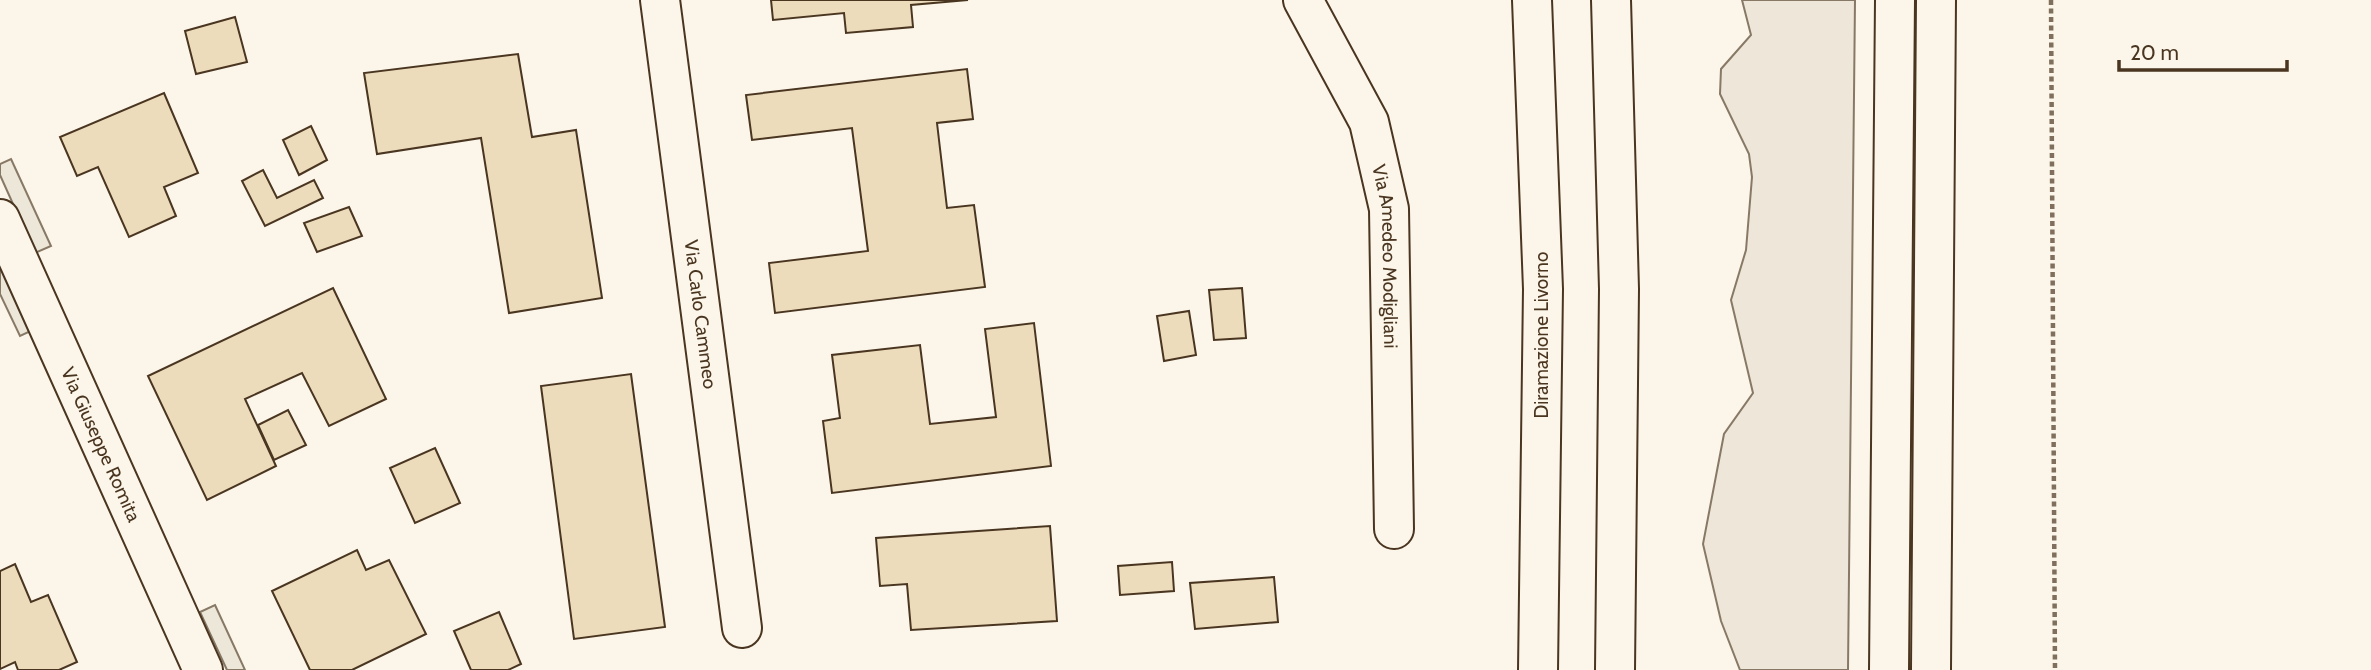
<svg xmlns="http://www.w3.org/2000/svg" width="2371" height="670" viewBox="0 0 2371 670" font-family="Cabin,sans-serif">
  <rect width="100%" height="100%" fill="#fbf6e9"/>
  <polygon fill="#ede6d9" stroke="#887966" stroke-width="2" points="1742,0 1855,0 1848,670 1740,670 1721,621 1703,544 1724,434 1753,393 1731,300 1746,250 1752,177 1749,154 1720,94 1721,69 1751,35"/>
  <g fill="#ede7d9" stroke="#887966" stroke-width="2">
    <polygon points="11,159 51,246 35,253 0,175 0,164"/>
    <polygon points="0,255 35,329 20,336 0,294"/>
    <polygon points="215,605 245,670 227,670 200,612"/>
  </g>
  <g fill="#ecdcbc" stroke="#4a3520" stroke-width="2">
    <polygon points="771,0 968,0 911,5 913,27 846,33 844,13 773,20"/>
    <polygon points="235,17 247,62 196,74 185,31"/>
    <polygon points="518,54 532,137 576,130 602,298 509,313 481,138 377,154 364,73"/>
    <polygon points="967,69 973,119 937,123 947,208 974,205 985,287 775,313 769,263 868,251 852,128 752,140 746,95"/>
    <polygon points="164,93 198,173 164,187 176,216 129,237 98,167 77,176 60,137"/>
    <polygon points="311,126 327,160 299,175 283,140"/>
    <polygon points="263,170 277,198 314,180 323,198 265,226 242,181"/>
    <polygon points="349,207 362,236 317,252 304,223"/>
    <polygon points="333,288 386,399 329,426 302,373 245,399 276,466 207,500 148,376"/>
    <polygon points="1242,288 1246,338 1214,340 1209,290"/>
    <polygon points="1189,311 1196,355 1164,361 1157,316"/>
    <polygon points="1034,323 1051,466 832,493 823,421 840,418 832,355 920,345 930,424 996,417 985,329"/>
    <polygon points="631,374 665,627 574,639 541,386"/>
    <polygon points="288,410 306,445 274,460 258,425"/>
    <polygon points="435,448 460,503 415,523 390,468"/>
    <polygon points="1050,526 1057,621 911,630 907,584 880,586 876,538"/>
    <polygon points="357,550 366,570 389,560 426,634 352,670 310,670 272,591"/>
    <polygon points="1172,562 1174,591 1120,595 1118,566"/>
    <polygon points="15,564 31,602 48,595 77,662 59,670 18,670 15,662 0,669 0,571"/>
    <polygon points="1274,577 1278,622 1195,629 1190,583"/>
    <polygon points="499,612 521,664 508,670 471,670 454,631"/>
  </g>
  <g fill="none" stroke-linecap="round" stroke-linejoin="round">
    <defs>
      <g id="minor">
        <path id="s1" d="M660,0L742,628"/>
        <path id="s2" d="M1303,0L1369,122L1389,209L1394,529"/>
        <path id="s3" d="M0,219L203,670"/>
      </g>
      <g id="trunk">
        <polyline points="1889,670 1895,0"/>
        <polyline points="1931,670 1936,0"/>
      </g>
      <g id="motorway">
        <polyline points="1532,0 1543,289 1538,670"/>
        <polyline points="1611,0 1619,289 1615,670"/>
      </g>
    </defs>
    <use href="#minor" stroke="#4a3520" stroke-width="42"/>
    <use href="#trunk" stroke="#4a3520" stroke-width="42"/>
    <use href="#motorway" stroke="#4a3520" stroke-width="42"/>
    <polyline stroke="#7f6f5c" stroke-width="4.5" stroke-dasharray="5 3.5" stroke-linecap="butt" points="2051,0 2055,670"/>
    <use href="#minor" stroke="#fbf6e9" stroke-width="38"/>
    <use href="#trunk" stroke="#fbf6e9" stroke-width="38"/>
    <use href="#motorway" stroke="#fbf6e9" stroke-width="38"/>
  </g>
  <g text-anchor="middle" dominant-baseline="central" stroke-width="5" stroke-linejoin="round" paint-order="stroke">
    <g font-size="19" fill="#4a3520" stroke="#fbf6e9">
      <text stroke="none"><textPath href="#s2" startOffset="275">Via Amedeo Modigliani</textPath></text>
      <text stroke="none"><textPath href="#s1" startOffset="317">Via Carlo Cammeo</textPath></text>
      <text transform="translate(1541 335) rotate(-90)">Diramazione Livorno</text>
      <text stroke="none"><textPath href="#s3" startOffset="247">Via Giuseppe Romita</textPath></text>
    </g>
  </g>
  <path d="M2119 60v10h168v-10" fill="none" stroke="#4a3520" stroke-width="3.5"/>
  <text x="2130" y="60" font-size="21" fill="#4a3520" stroke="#fbf6e9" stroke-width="5" paint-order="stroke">20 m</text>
</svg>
